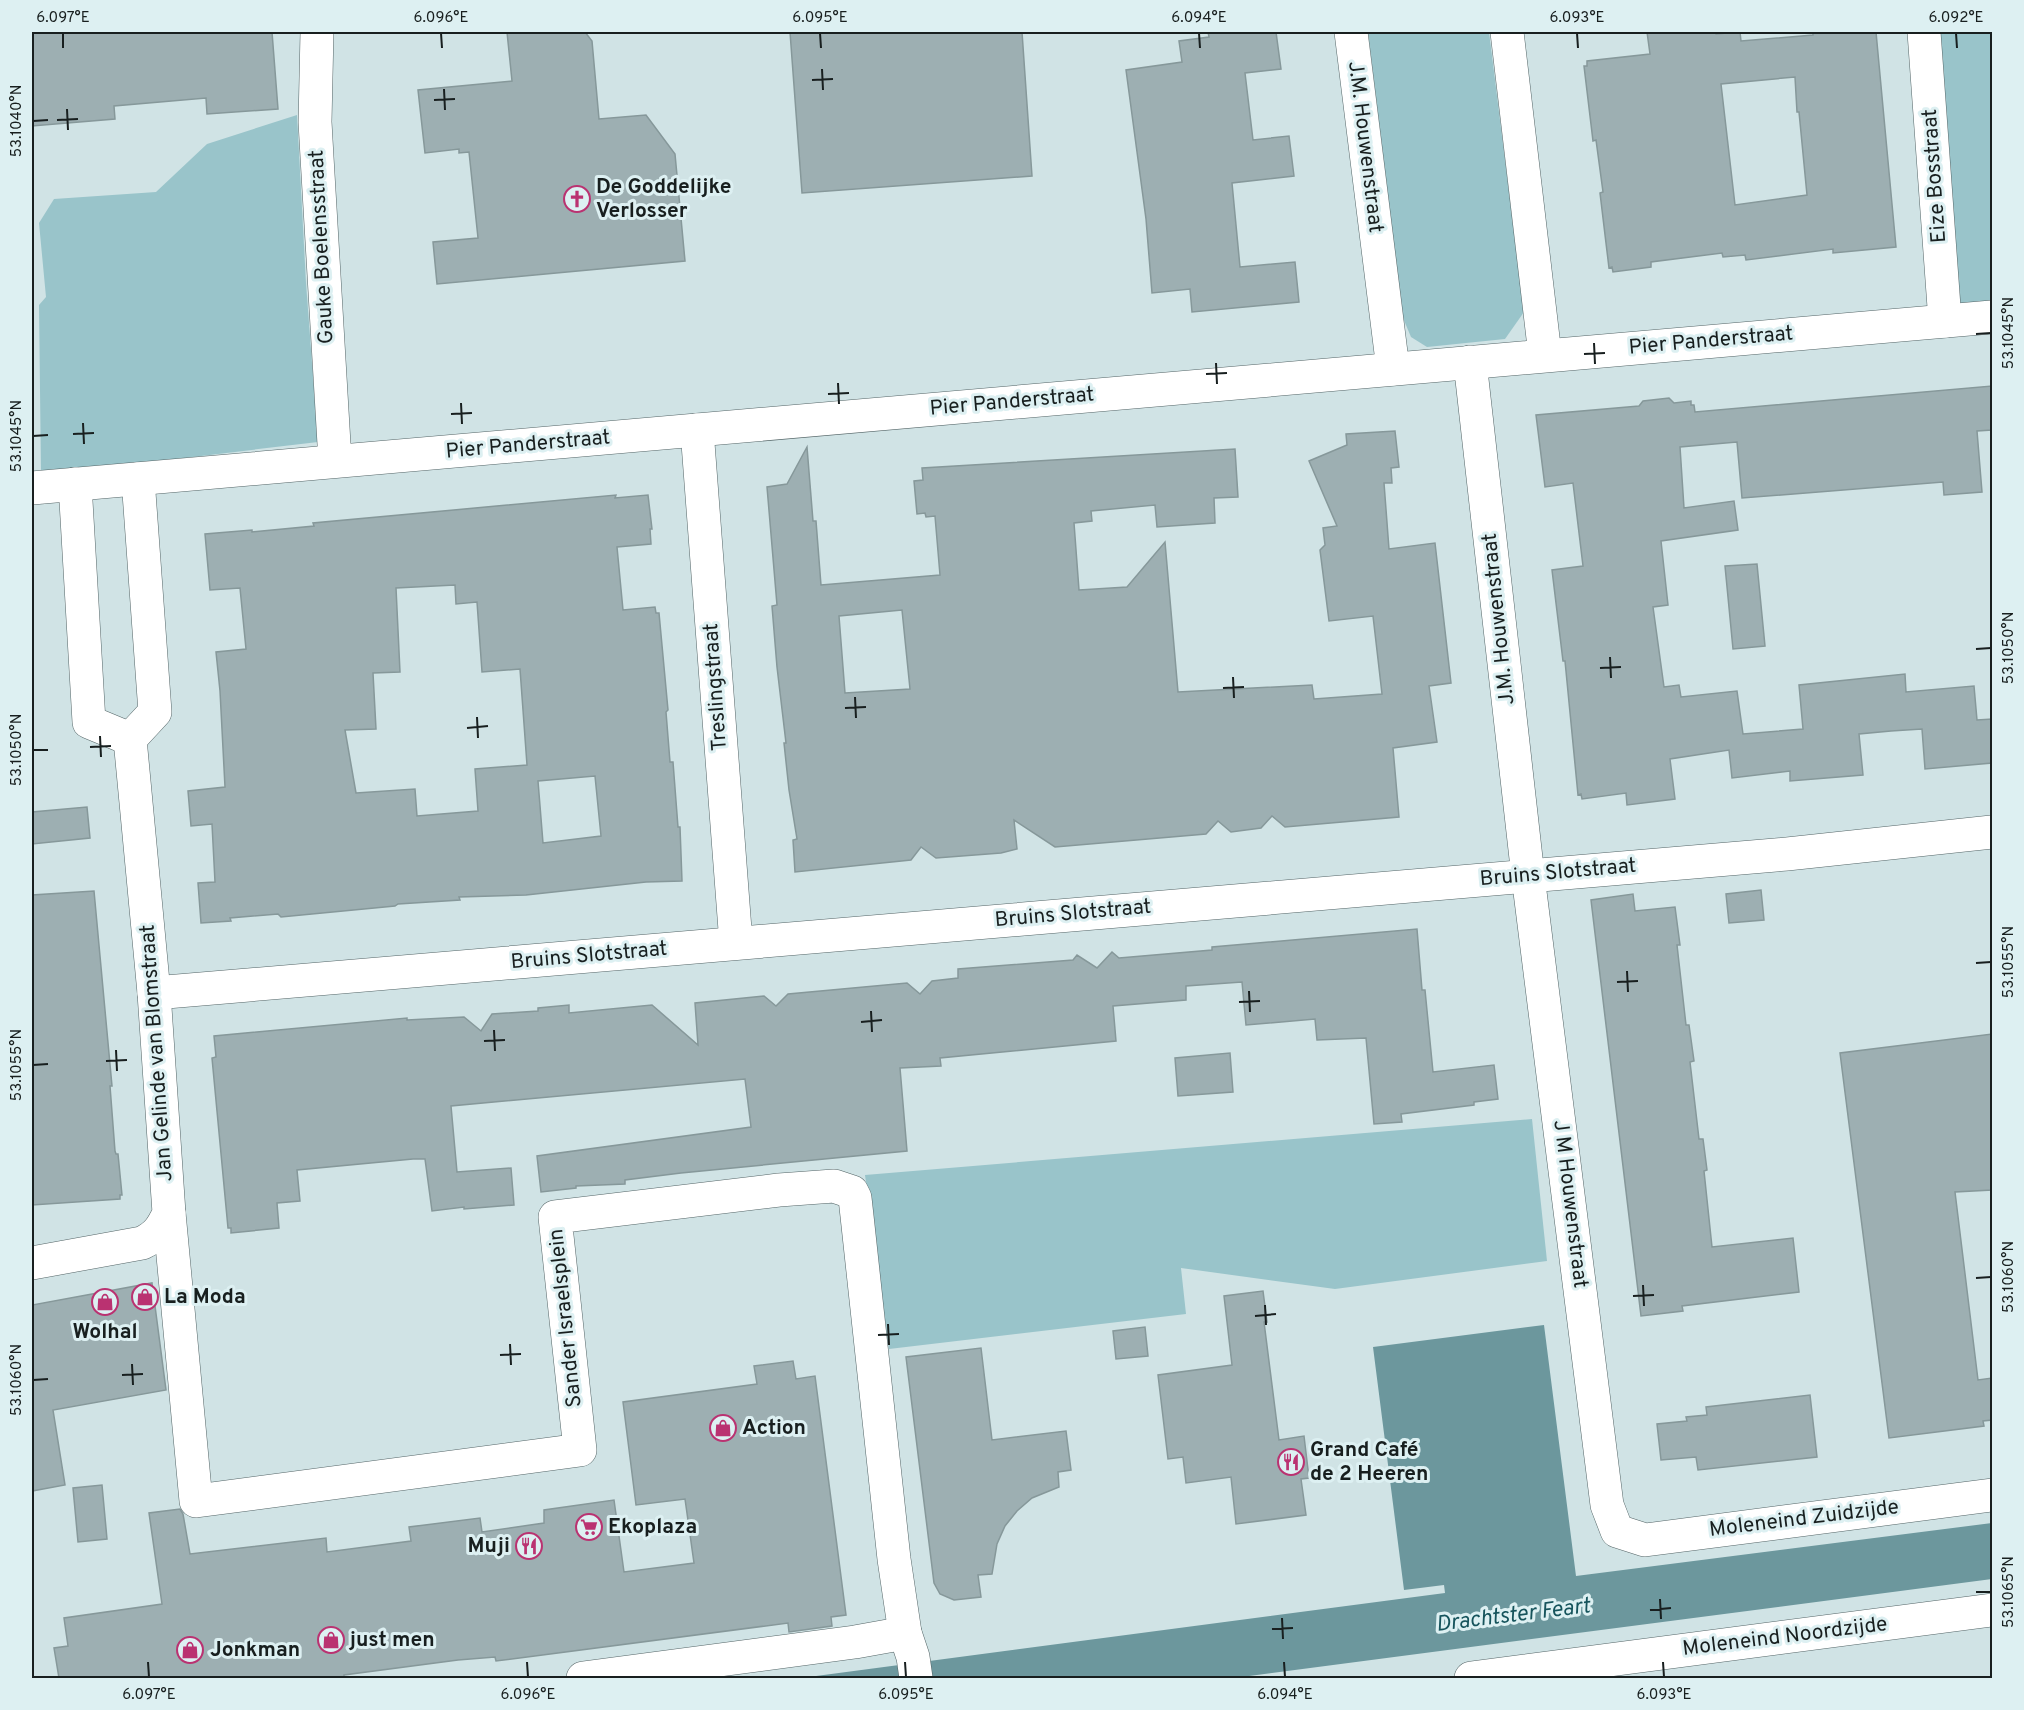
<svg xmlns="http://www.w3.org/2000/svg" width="2024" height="1710" viewBox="0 0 2024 1710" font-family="Overpass,sans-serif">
  <rect width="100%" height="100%" fill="#d0e3e5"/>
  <g fill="#99c4ca">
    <polygon points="1368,32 1489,32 1524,312 1505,339 1427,347 1411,337 1403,318"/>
    <polygon points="1912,32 1992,32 1992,308 1933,312"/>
    <polygon points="297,115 306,283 318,442 41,475 39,305 46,297 39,223 54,199 156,192 207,144"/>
    <polygon points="1532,1119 1547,1261 1335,1289 1181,1268 1186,1314 889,1349 865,1175"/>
  </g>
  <polygon fill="#6c979d" points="1544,1325 1576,1576 1992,1523 1992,1579 1234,1678 801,1678 1445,1593 1444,1585 1404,1590 1373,1347"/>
  <g fill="#9dafb2" stroke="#86989a" stroke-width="1.5" fill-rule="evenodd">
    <polygon points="32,32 272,32 278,109 207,114 206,98 114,106 115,119 32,126"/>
    <polygon points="507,32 585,32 592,41 599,119 646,115 675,154 685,261 437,284 433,242 478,238 469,152 459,153 459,149 425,153 418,90 512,81"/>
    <polygon points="790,32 1022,32 1032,176 802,193"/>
    <polygon points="1208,32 1276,32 1281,69 1245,73 1253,140 1289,136 1294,176 1232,183 1240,267 1295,262 1299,302 1192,312 1190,289 1152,293 1146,219 1126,70 1182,62 1179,41 1209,37"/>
    <path d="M1647,32H1715L1716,34L1740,32L1741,41L1813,35V32H1876L1896,247L1833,253V249L1746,260L1745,255L1723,257L1722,253L1651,262V267L1613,272L1612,267L1609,268L1600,193L1603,192L1596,140L1593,141L1584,66H1587V61L1650,54ZM1795,77L1797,112H1799L1807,195L1735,205L1721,84Z"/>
    <polygon points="1992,386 1992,430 1977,431 1982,492 1944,495 1943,482 1742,498 1737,442 1680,447 1684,508 1734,501 1738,530 1661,541 1668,605 1653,607 1664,687 1679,685 1681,697 1737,691 1743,734 1803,729 1799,685 1905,674 1906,692 1974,686 1977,720 1992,719 1992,763 1925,769 1922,729 1891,731 1859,734 1863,775 1790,781 1790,771 1732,778 1729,750 1670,759 1675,799 1627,805 1626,793 1582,799 1581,794 1578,795 1565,661 1563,661 1552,570 1583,566 1573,483 1545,487 1536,415 1639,406 1643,401 1669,398 1674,403 1691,401 1691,405 1694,405 1695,412"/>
    <path d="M1395,431L1399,467L1391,468L1392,483H1384L1389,549L1435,543L1451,683L1429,686L1437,742L1393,748L1399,817L1285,827L1272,816L1261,828L1231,832L1218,821L1206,834L1055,847L1014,820L1017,849L1001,853L936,858L921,847L911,860L795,872L793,840L797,839L789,790L784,743H786L777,667L772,606L777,605L767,487L787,484L807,447L813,521H816L821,585L940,575L935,516L926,517L925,513L917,514L914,481L923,480L922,468L1235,449L1238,497L1214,498L1215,523L1157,527L1155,505L1091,511L1092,521L1074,523L1079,590L1127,587L1165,542L1178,692L1312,685L1314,699L1382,694L1373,616L1329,621L1320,550L1325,545L1323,528L1337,526L1309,461L1347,445L1346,434ZM902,610L910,689L845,693L839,616Z"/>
    <path d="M616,495L615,498L648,495L652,529H650L651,544L617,547L623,610L655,607L656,613H659L668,710L666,712L670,762H673L678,827H680L682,881L646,882L526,895L459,897L460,900L398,904L395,906L281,917L278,914L230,918L231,921L201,923L198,883L215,882L212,824L191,826L188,791L225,787L220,691L216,652L246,649L240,588L210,590L205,534L252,530V532L314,526L313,523ZM455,585L456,604L477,602L482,672L520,669L527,765L475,769L478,811L417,816L415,789L356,793L345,730L376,729L373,673L400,672L396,588ZM595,776L601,836L543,843L538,781Z"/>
    <polygon points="1757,564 1765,646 1733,649 1725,566"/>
    <polygon points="87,807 90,838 32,844 32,812"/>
    <polygon points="1761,890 1764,920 1729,923 1726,894"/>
    <polygon points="94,891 112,1086 110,1086 115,1151 116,1154 118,1154 122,1195 120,1195 120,1199 32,1205 32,895"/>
    <polygon points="1633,894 1635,911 1675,907 1680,945 1677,945 1686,1025 1689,1025 1694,1061 1690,1062 1699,1139 1703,1139 1707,1170 1704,1171 1712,1247 1793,1238 1799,1292 1682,1306 1683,1311 1641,1316 1591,900"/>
    <polygon points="1417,929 1422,990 1425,990 1433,1072 1494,1065 1498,1099 1474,1102 1474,1105 1401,1114 1402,1122 1374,1124 1366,1038 1317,1040 1315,1019 1246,1025 1242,982 1186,986 1186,1000 1113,1006 1116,1041 940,1058 941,1066 900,1068 907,1151 681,1173 625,1180 625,1184 576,1186 576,1188 541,1192 537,1156 751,1127 745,1079 451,1106 457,1172 511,1168 514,1205 464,1209 464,1207 432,1211 425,1159 413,1159 297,1170 300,1201 277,1203 279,1228 231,1233 231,1228 228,1228 212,1058 216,1057 214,1036 407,1018 407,1020 464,1017 481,1031 492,1014 538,1011 538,1008 569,1005 569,1013 652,1005 698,1045 695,1003 764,996 776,1006 788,994 907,983 920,994 932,981 958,978 958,969 1073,960 1077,955 1097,968 1112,952 1119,958 1212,950 1212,947"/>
    <polygon points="1992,1034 1992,1190 1955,1192 1978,1380 1992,1378 1992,1420 1983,1421 1984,1426 1889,1438 1840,1053"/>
    <polygon points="1230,1053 1233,1092 1178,1096 1175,1058"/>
    <polygon points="152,1283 166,1390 53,1410 65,1485 32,1491 32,1305"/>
    <polygon points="1263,1291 1267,1322 1264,1322 1279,1440 1304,1436 1309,1478 1301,1479 1306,1515 1236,1524 1231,1477 1186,1483 1183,1457 1168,1459 1158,1375 1232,1365 1224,1296"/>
    <polygon points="1145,1327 1148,1356 1116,1359 1113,1331"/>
    <polygon points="981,1348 992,1440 1066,1431 1071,1470 1058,1472 1059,1487 1032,1498 1017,1511 1005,1526 997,1544 992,1574 978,1575 981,1597 954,1600 940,1594 934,1583 906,1357"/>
    <polygon points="793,1361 796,1379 815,1376 846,1615 831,1617 832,1626 789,1632 788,1623 496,1661 495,1657 458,1660 344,1675 344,1678 59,1678 54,1648 68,1646 64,1618 162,1604 149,1513 180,1509 183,1514 190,1554 326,1538 327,1552 411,1541 409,1527 480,1518 482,1532 544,1523 544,1510 614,1500 624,1572 694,1563 685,1499 636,1505 623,1402 757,1384 754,1366"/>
    <polygon points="1810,1395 1817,1457 1698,1470 1696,1457 1661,1460 1657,1424 1687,1421 1686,1417 1707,1415 1706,1407"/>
    <polygon points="102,1485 107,1539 78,1542 73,1488"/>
  </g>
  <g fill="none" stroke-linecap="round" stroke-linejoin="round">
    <defs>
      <g id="minor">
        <polyline points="317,32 315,122 317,157 335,461"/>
        <polyline points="1351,32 1393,369"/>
        <polyline points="1507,32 1545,355"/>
        <polyline points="1924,32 1945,321"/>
        <polyline points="1470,362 1528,876 1607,1505 1617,1531 1645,1540 1992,1495"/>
        <polyline points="697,430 736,943"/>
        <polyline points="75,484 89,722 130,739"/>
        <polyline points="32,488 1992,317"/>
        <polyline points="154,993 1787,854 1992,832"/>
        <polyline points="169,1213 196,1501 580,1450 555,1217 779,1190 834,1186 852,1192 855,1198 857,1216 894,1559 905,1633 913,1657 916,1678"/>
        <path d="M32,1263L142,1243C157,1236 162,1228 169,1213L154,993L130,739L155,712L138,479"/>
        <polyline points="583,1678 855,1642 905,1633"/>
        <polyline points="1471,1678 1992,1610"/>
      </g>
    </defs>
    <use href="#minor" stroke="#546567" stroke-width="34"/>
    <use href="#minor" stroke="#fff" stroke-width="33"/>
  </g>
  <path fill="none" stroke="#181f1f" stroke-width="2" d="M63,33V48M441,33L442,48M820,33L821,48M1199,33L1200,48M1577,33L1578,48M1956,33L1957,48M822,69L823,90M812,80L833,79M444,89L445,110M434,100L455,99M67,109L68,130M57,120L78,119M33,121L48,120M1976,334L1991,333M1594,343L1595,364M1584,354L1605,353M1216,363L1217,384M1206,374L1227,373M838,383L839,404M828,394L849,393M461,403L462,424M451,414L472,413M83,423L84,444M73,434L94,433M33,436L48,435M1976,649L1991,648M1610,657L1611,678M1600,668L1621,667M1233,677L1234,698M1223,688L1244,687M855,697L856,718M845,708L866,707M477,717L478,738M467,728L488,726M100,736L101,757M90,747L111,746M33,750H48M1976,963L1991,962M1627,971L1628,992M1617,982L1638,981M1249,991L1250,1012M1239,1002L1260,1001M871,1011L872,1032M861,1022L882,1020M494,1030L495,1051M484,1041L505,1040M116,1050L117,1071M106,1061L127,1060M33,1065L48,1064M1976,1278L1991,1277M1643,1285L1644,1306M1633,1296L1654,1295M1265,1305L1266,1325M1255,1316L1276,1314M888,1324L889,1345M878,1335L899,1334M510,1344L511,1365M500,1355L521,1354M132,1364L133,1385M122,1375L143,1374M33,1380L48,1379M1976,1592H1991M1660,1599L1661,1619M1650,1610L1671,1608M1282,1618L1283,1639M1272,1629L1293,1628M148,1662L149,1677M527,1662L528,1677M905,1662L906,1677M1284,1662L1285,1677M1663,1662L1664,1677"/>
  <defs>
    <symbol id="church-ring" viewBox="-11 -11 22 22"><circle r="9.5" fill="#ddf0f2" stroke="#ba3271" stroke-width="1.5"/><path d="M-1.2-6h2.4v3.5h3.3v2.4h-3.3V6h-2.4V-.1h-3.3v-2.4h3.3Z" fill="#ba3271"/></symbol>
    <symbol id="shop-ring" viewBox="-11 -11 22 22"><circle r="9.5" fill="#ddf0f2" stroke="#ba3271" stroke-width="1.5"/><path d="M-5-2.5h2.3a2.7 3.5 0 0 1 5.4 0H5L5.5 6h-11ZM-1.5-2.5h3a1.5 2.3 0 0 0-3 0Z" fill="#ba3271"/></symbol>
    <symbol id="restaurant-ring" viewBox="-11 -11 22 22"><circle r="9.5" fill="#ddf0f2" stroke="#ba3271" stroke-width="1.5"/><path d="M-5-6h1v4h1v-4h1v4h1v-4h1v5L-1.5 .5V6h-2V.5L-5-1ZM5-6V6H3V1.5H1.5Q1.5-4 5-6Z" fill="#ba3271"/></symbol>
    <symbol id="supermarket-ring" viewBox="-11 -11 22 22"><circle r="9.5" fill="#ddf0f2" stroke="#ba3271" stroke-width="1.5"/><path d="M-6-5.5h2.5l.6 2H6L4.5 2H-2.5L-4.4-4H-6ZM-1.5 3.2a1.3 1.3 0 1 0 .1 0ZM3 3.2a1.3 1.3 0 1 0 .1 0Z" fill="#ba3271"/></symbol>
  </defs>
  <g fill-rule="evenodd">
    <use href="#church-ring" x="562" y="184" width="30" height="30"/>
    <use href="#shop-ring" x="130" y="1282" width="30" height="30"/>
    <use href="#shop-ring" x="90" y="1287" width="30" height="30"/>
    <use href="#shop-ring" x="708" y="1413" width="30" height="30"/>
    <use href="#restaurant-ring" x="1276" y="1447" width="30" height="30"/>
    <use href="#supermarket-ring" x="574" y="1512" width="30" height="30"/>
    <use href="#restaurant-ring" x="514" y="1531" width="30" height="30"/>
    <use href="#shop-ring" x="316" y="1625" width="30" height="30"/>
    <use href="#shop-ring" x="175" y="1635" width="30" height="30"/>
  </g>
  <g text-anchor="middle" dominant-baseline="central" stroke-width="6" stroke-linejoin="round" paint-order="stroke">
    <g font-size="21" fill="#181f1f" stroke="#ddf0f2">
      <text transform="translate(1365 147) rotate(83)">J.M. Houwenstraat</text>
      <text transform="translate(1935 176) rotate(-94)">Eize Bosstraat</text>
      <text transform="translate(322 247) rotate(-93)">Gauke Boelensstraat</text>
      <text transform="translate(1711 341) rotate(-5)">Pier Panderstraat</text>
      <text transform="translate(1012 402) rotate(-5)">Pier Panderstraat</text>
      <text transform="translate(528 445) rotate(-5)">Pier Panderstraat</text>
      <text transform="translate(1499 619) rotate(-96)">J.M. Houwenstraat</text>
      <text transform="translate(716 687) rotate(-94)">Treslingstraat</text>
      <text transform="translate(1558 873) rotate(-5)">Bruins Slotstraat</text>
      <text transform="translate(1073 914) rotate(-5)">Bruins Slotstraat</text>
      <text transform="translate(589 956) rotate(-5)">Bruins Slotstraat</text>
      <text transform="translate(157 1053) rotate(-94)">Jan Gelinde van Blomstraat</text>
      <text transform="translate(1570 1204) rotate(83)">J M Houwenstraat</text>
      <text transform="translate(566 1318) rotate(-96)">Sander Israelsplein</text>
      <text transform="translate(1804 1519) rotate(-7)">Moleneind Zuidzijde</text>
      <text transform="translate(1785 1637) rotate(-7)">Moleneind Noordzijde</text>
    </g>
    <g font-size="21" font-weight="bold" fill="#181f1f" stroke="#ddf0f2" text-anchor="start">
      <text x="596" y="187">De Goddelijke<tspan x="596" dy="24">Verlosser</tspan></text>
      <text x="164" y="1297">La Moda</text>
      <text x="105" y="1332" text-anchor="middle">Wolhal</text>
      <text x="742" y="1428">Action</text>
      <text x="1310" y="1450">Grand Café<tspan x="1310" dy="24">de 2 Heeren</tspan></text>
      <text x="608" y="1527">Ekoplaza</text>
      <text x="510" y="1546" text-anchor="end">Muji</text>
      <text x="350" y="1640">just men</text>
      <text x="210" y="1650">Jonkman</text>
    </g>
    <g font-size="22" font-style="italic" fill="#16545c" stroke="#ddf0f2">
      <text transform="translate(1513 1616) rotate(-7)">Drachtster Feart</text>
    </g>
  </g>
  <rect width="2024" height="1710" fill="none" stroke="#ddf0f2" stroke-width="66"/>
  <rect x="33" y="33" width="1958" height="1644" fill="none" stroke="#181f1f" stroke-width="2"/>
  <g font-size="15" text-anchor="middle" fill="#181f1f">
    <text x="63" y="22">6.097°E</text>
    <text x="441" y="22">6.096°E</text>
    <text x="820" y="22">6.095°E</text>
    <text x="1199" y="22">6.094°E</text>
    <text x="1577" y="22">6.093°E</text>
    <text x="1956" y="22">6.092°E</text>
    <text transform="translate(16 121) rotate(-90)" y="5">53.1040°N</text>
    <text transform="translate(2008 333) rotate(-90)" y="5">53.1045°N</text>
    <text transform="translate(16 436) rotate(-90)" y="5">53.1045°N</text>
    <text transform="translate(2008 648) rotate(-90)" y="5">53.1050°N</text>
    <text transform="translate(16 750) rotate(-90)" y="5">53.1050°N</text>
    <text transform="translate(2008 962) rotate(-90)" y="5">53.1055°N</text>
    <text transform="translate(16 1065) rotate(-90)" y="5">53.1055°N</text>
    <text transform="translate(2008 1277) rotate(-90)" y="5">53.1060°N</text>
    <text transform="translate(16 1380) rotate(-90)" y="5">53.1060°N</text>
    <text transform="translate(2008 1592) rotate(-90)" y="5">53.1065°N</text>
    <text x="149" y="1699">6.097°E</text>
    <text x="528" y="1699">6.096°E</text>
    <text x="906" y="1699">6.095°E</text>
    <text x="1285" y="1699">6.094°E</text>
    <text x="1664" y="1699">6.093°E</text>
  </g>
</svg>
